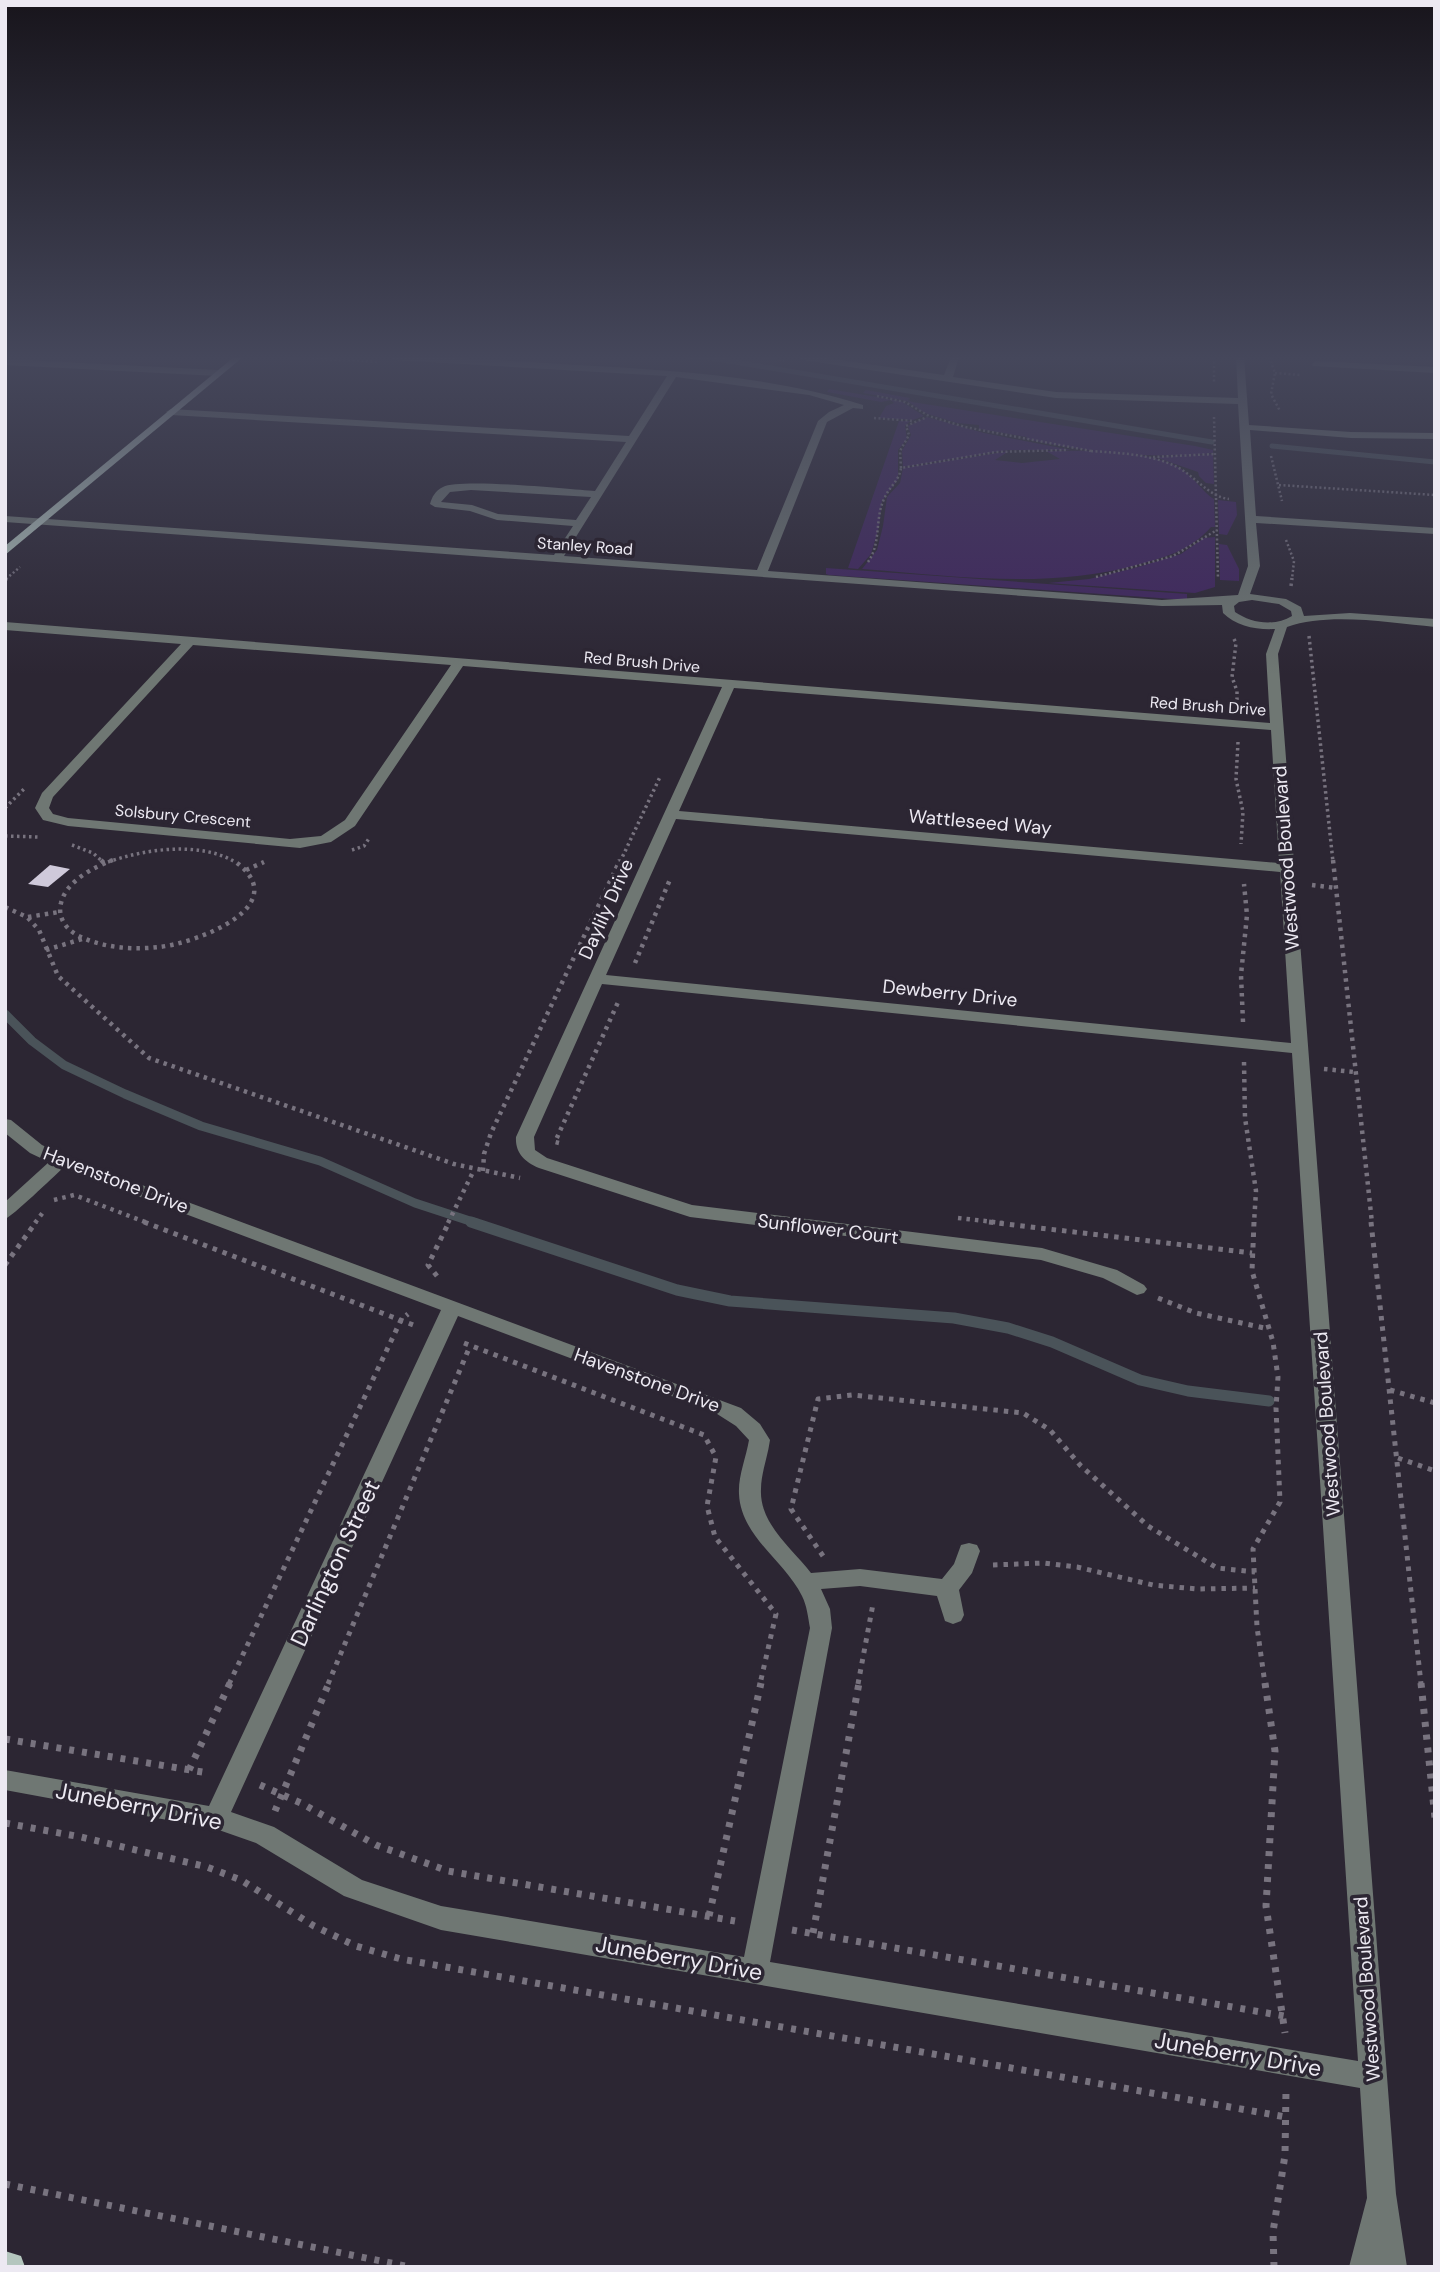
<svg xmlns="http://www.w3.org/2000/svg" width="1440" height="2272" viewBox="0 0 1440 2272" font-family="'DM Sans',sans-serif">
  <rect width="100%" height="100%" fill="#2c2633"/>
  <g fill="#40245f">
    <polygon points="829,389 901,401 924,416 913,420 879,418 886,406 894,403 891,400 881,402 827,392"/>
    <path d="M866,390L910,398L908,400L912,402L1195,446L1213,450V453C1151,460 1087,452 1026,439L1027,437L979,429V425L957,423L925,413L907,401L863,393Z"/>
    <polygon points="927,417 984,433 1071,450 1008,450 903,467 902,451 911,435 908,426"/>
    <polygon points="899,421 910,421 905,426 907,439 898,450 898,479 882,501 879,527 871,554 858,569 848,568"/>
    <path d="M1009,451L995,460L1022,463L1060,459L1046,451C1087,451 1140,448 1178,467C1194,476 1203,493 1214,499L1215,527H1211C1192,549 1167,557 1140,564C1048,590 957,576 862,569L877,550L883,526L887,497L900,483L903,468Z"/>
    <polygon points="1213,454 1214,484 1206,483 1199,476 1198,472 1155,457"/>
    <polygon points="1218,500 1236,502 1237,515 1227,535 1219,534"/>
    <polygon points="1215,537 1215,587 1195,593 1048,583 1089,579 1135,568 1181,554 1204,538"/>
    <polygon points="1219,544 1227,545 1239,569 1239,581 1220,580"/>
    <polygon points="826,568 1187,594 1187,600 829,575 826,574"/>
  </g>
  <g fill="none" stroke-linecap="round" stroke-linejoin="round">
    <g stroke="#4a5359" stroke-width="5">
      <polyline points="689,357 711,358 1212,442"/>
      <polyline points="1272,446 1435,462"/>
    </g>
    <polyline stroke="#4a5359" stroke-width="9" points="5,1014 32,1041 64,1065 125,1094 201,1126 320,1161 415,1203 476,1223"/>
    <polyline stroke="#4a5359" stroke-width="11" points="471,1222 677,1290 730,1301 954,1318 1008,1328 1052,1342 1140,1380 1188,1391 1269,1401"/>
  </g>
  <polygon fill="#cfc9da" points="50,865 70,869 48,887 28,884"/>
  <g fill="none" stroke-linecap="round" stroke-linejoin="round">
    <g stroke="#78737f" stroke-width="2.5" stroke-dasharray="2 2.5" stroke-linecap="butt">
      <polyline points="285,357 378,362"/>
      <polyline points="761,357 784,360"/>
      <polyline points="1214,357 1214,384"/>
      <polyline points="1269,357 1275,373 1271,394 1280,411"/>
      <polyline points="1275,373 1301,375"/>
      <polyline points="877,396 905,402 929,416 965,427 1091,451"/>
      <polyline points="1214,417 1218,579"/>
      <polyline points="874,418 914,421"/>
      <path d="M1091,451C1119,453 1148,454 1173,465C1194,474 1208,497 1229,499"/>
      <polyline points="1271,456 1282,501"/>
      <polyline points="1153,457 1215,454"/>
      <polyline points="901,468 900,451 909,435 906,426 927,417"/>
      <polyline points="1279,485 1435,495"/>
      <polyline points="1286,540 1294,561 1292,579"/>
      <path d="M868,562C882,542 874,518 885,497C890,486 899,481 901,468L996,452L1068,450"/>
      <polyline points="1096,577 1173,556 1217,530"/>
      <polyline points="6,579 20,567"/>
    </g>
    <g stroke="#78737f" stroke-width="3.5" stroke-dasharray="2.5 3.5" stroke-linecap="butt">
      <polyline points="5,580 8,578"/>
      <polyline points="1291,586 1292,578"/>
      <polyline points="1309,636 1333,862"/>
      <polyline points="1234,639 1236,643 1232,677 1237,691 1237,706"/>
      <polyline points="1238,742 1236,779 1243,812 1241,844"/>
      <polyline points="5,808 24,789"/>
      <polyline points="5,836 39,837"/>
      <polyline points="72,845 93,853 103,862"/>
      <polyline points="352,850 364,846 370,837"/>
      <path d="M108,862C145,849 200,841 235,862"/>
      <polyline points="620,862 660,777"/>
    </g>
    <g stroke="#78737f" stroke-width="4.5" stroke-dasharray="3.5 5" stroke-linecap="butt">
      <polyline points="101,860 105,864"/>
      <path d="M113,860C94,867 66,881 61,903C57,918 67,931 81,937C105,948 133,950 159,947C197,943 298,905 233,860"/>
      <polyline points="1333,860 1372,1223"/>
      <polyline points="246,870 264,862"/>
      <polyline points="1312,885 1336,888"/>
      <polyline points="5,907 27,917 39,930 58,976 149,1058 454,1164 520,1178"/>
      <polyline points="28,917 59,912"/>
      <polyline points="46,950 82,939"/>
      <polyline points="635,963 671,877"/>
      <polyline points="1243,1022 1241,975 1247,915 1244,884"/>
      <polyline points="1244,1062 1245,1118 1256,1191 1254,1223"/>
      <polyline points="1324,1069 1354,1072"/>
      <polyline points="559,1143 555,1142 619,1000"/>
      <polyline points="483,1171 484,1154 491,1133 620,860"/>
      <polyline points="54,1200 74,1195 148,1223"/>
      <polyline points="958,1218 1003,1223"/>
      <polyline points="35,1223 44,1211"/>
      <polyline points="448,1223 474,1170"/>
    </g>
    <g stroke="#78737f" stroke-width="5" stroke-dasharray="4.5 6" stroke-linecap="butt">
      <polyline points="144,1222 416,1326"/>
      <polyline points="989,1222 1252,1253"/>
      <polyline points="1254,1222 1252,1271 1273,1342 1278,1377 1276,1408 1280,1502 1253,1549 1257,1627 1265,1684"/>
      <polyline points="1371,1222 1421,1684"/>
      <polyline points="5,1265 36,1222"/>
      <polyline points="437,1276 428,1265 449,1222"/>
      <polyline points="1158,1298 1196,1313 1269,1329"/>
      <polyline points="464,1343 704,1435 716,1457 707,1506 715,1537 776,1614 760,1684"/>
      <polyline points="1390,1390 1435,1403"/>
      <polyline points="1398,1458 1435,1471"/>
      <polyline points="823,1556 791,1509 818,1399 852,1395 1023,1413 1050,1430 1081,1466 1148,1526 1217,1568 1255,1572"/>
      <polyline points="993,1565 1044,1563 1077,1567 1153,1585 1197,1589 1255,1588"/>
      <polyline points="229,1684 401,1320 408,1314"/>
      <polyline points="328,1684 470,1346"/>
      <polyline points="858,1684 873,1604"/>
    </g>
    <g stroke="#78737f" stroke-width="7" stroke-dasharray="5 8" stroke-linecap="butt">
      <polyline points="1265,1683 1275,1751 1266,1906 1285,2033"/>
      <polyline points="1421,1683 1435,1818"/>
      <polyline points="5,1739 208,1773"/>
      <polyline points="189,1770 230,1683"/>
      <polyline points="260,1785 301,1803 376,1845 448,1871 735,1921"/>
      <polyline points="275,1811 329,1683"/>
      <polyline points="5,1823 81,1837 207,1867 241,1880 314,1926 356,1946 401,1959 1286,2117"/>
      <polyline points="709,1916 761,1683"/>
      <polyline points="792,1930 1284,2016"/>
      <polyline points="813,1933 859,1683"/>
      <polyline points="5,2184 410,2267"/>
      <polyline points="1274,2267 1273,2232 1285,2155 1286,2090"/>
    </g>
    <g fill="#6f7773" fill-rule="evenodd">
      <path d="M390,357C452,357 514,361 576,365C671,370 772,376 863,405V409L853,408L827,422L768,571L1162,600L1238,595L1248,566L1238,404L1056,398L803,360L799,357H819L944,375L951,357H959L953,377L1056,392L1238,398L1236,357H1244L1249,425L1351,432L1435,433V439L1351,438L1250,430L1256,516L1435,528V534L1256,523L1260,566L1250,594L1286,599L1301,607L1304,616L1350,613L1435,619V627C1391,623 1329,612 1287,627L1278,654L1396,2194L1407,2267H1349L1367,2198L1360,2088L441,1930L344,1896L256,1843L216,1829L5,1790V1770L209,1806L441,1310L63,1168C53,1177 12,1217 5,1219V1202L49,1162L30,1153L5,1133V1119L11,1120L42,1145L67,1157L741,1408L760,1424L770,1440C768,1456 761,1473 761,1489C759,1524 793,1549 811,1573L860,1569L942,1579L954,1564L961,1545L969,1543L977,1545L980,1551L972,1573L959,1590L964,1615L961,1621L953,1624L945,1621L937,1596L860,1586L821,1589L830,1609L832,1628L770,1962L1358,2061L1292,1053L602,984L534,1137L535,1150L547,1158L692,1205L1042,1248L1117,1270L1144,1285L1147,1289L1144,1293L1137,1295L1103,1278L1041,1260L690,1217L539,1168C525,1162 515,1153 516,1137L722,687L463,666L355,826L331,842L300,848L68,826L43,820L35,808L42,793L181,644L5,630V622L1270,723L1266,654L1275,629C1256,630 1236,626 1223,613L1222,605L1162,606L5,522V516L554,555L573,526L497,520L470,511L435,507L430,504C432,497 435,491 443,487C460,478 568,489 595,491L626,442L171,415L166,412L171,409L629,436L667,376L394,360ZM676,377L809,395L844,405L829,412L818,421L757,570L564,556ZM471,490L591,497L576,520L498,514L472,505L441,502L450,492ZM1252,600L1279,604L1291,611L1292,616C1274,627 1251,623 1235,612L1234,606L1239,602ZM193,645L451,665L345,820L321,836L290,839L68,818L53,814L49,808L53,797ZM734,688L1271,730L1279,863L679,811ZM676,819L1280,872L1291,1043L606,975ZM458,1316L714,1412L736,1426L749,1440C746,1458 738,1476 739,1494C741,1537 785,1561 802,1596C807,1606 808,1617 810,1628L744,1957L441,1906L362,1880L274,1827L231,1812Z"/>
      <polygon points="5,359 218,370 223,373 218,376 5,365"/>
      <polygon points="1316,361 1435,367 1435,373 1313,366 1312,364"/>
    </g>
    <g fill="#b4c6be" fill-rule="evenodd">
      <polygon points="234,357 243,357 5,555 5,546"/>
      <polygon points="5,2251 21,2256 25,2267 5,2267"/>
    </g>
  </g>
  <linearGradient id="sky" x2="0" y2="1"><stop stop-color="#18151c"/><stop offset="0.53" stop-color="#45475b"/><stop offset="1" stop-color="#45475b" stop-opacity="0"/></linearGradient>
  <rect width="1440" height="675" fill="url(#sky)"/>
  <g text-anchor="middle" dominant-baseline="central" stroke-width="7" stroke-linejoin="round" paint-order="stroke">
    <g font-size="16" fill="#ece9f2" stroke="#2c2633">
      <text transform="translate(585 546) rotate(4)">Stanley Road</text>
      <text transform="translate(642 662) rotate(5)">Red Brush Drive</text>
      <text transform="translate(1208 706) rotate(4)">Red Brush Drive</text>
      <text transform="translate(183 816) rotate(5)">Solsbury Crescent</text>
    </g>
    <g font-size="19" fill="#ece9f2" stroke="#2c2633">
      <text transform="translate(980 822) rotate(5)">Wattleseed Way</text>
      <text transform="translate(1286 858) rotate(-94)">Westwood Boulevard</text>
      <text transform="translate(606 909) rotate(-66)">Daylily Drive</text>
      <text transform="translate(950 993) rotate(6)">Dewberry Drive</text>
      <text transform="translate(116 1180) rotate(21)">Havenstone Drive</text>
      <text transform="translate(828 1229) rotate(7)">Sunflower Court</text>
      <text transform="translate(647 1380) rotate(20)">Havenstone Drive</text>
      <text transform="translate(1327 1424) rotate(-94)">Westwood Boulevard</text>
      <text transform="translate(1367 1989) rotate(-94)">Westwood Boulevard</text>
    </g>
    <g font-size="23" fill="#ece9f2" stroke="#2c2633">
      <text transform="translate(335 1563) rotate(-65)">Darlington Street</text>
      <text transform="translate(139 1806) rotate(11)">Juneberry Drive</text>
      <text transform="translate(679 1958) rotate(10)">Juneberry Drive</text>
      <text transform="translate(1238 2054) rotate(10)">Juneberry Drive</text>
    </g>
  </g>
  <rect width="1440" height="2272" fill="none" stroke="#ece9f2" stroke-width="14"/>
</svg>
